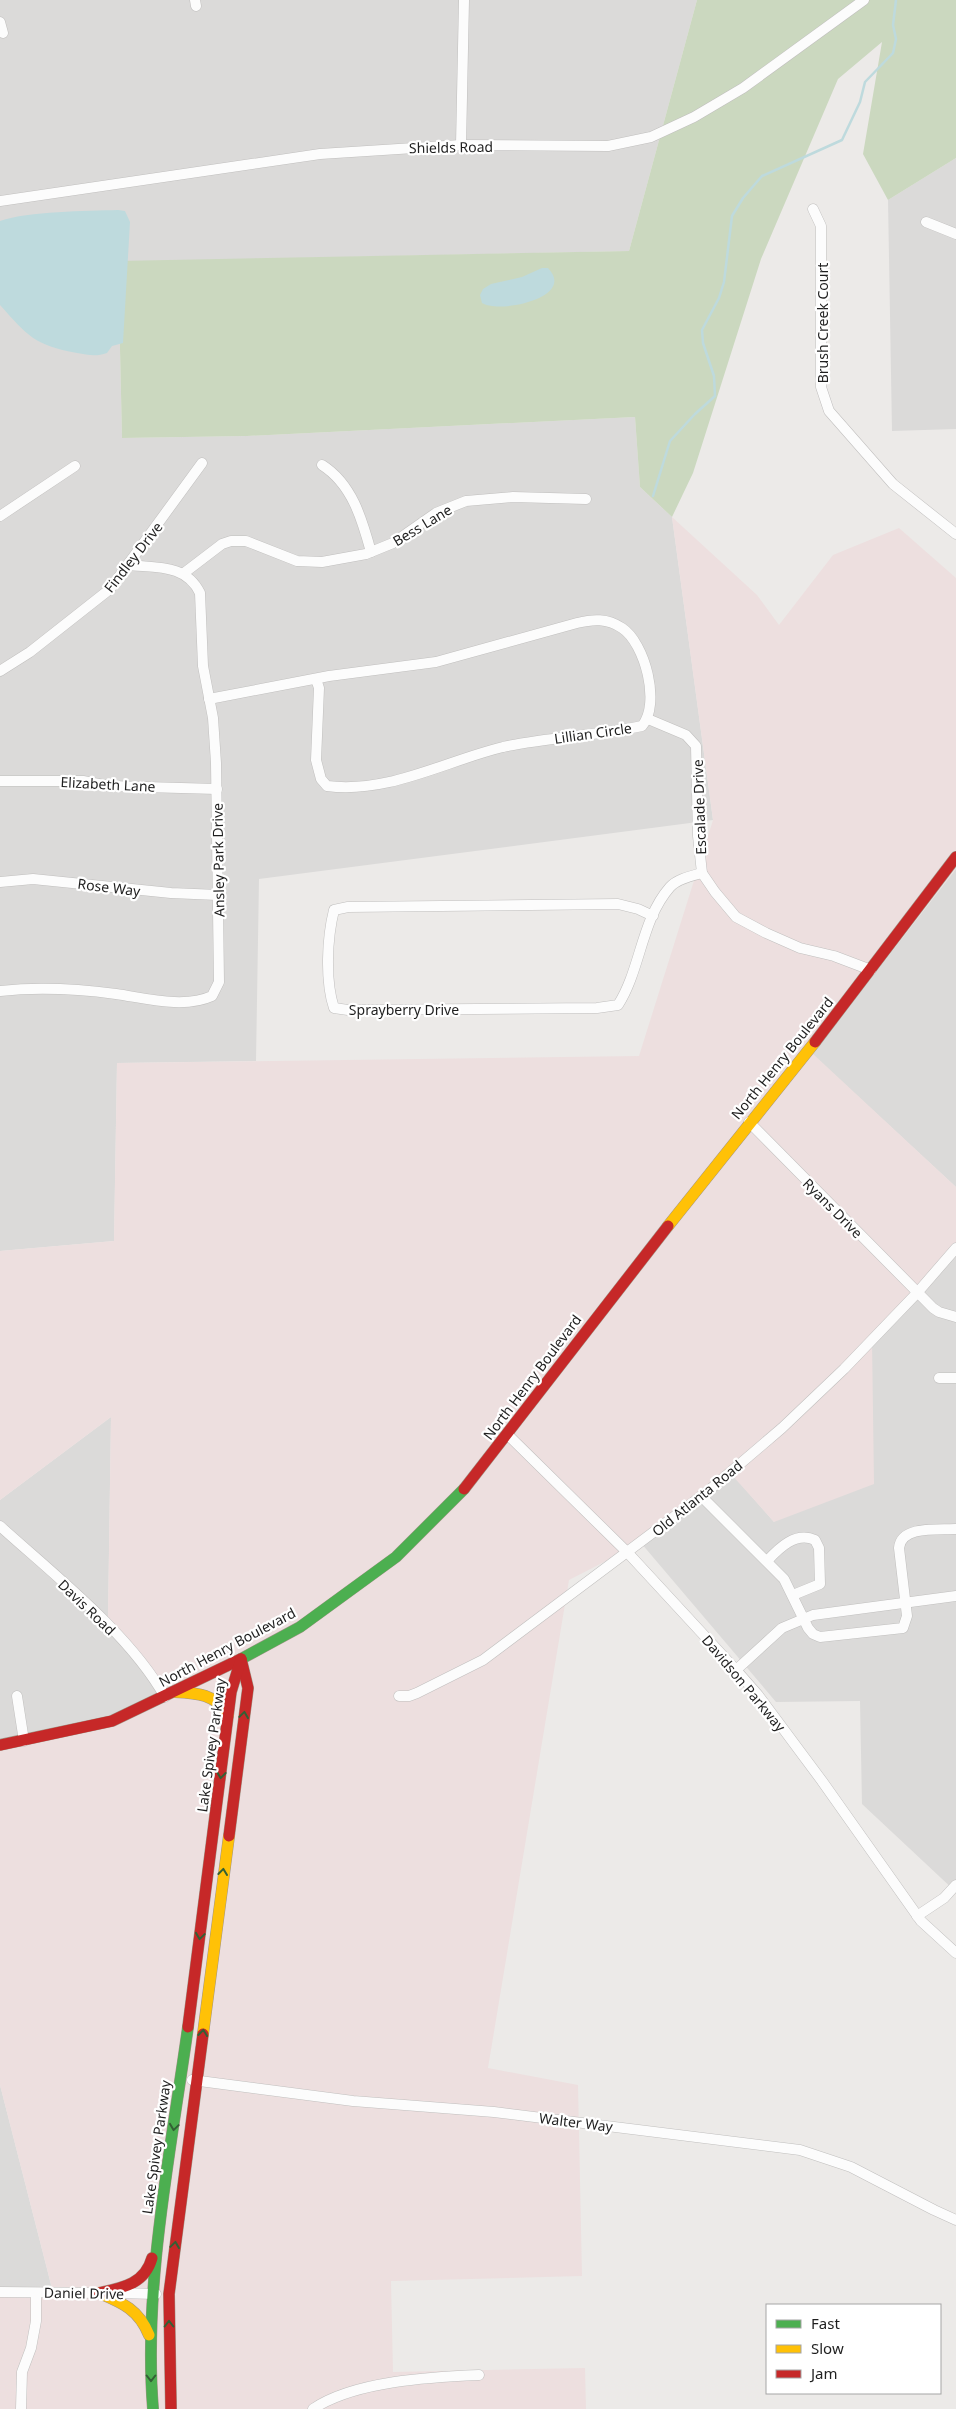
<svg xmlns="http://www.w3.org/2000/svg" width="956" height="2409" viewBox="0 0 956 2409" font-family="'Noto Sans',sans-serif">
  <rect width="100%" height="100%" fill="#eceae8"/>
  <g fill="#dbdad9">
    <polygon points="0,0 697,0 629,251 118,262 122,438 247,436 635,417 640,487 672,517 713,820 259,879 256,1061 117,1063 114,1241 0,1251"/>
    <polygon points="956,158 956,429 892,431 888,200"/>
    <polygon points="956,869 956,1187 812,1054"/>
    <polygon points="956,1243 956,1892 862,1804 860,1701 776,1702 641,1543 732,1474 774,1522 872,1340"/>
    <polygon points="111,1417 108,1617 167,1697 88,1731 0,1744 0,1500"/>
    <polygon points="0,2085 47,2269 53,2293 0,2289"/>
  </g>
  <polygon fill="#eddfdf" points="672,517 757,595 779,625 833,555 899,528 956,578 956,869 812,1053 956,1187 956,1243 872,1340 874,1484 774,1522 731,1474 641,1543 569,1580 488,2068 578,2085 582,2276 391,2281 393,2372 585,2368 586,2409 0,2409 0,2289 53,2292 0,2085 0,1744 88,1731 167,1697 108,1617 111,1417 0,1500 0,1251 114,1241 117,1063 639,1056 713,820"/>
  <polygon fill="#cbd8bf" points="697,0 956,0 956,158 888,200 863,154 882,42 838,79 761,259 693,473 672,517 640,487 635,417 247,436 122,438 118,261 629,251"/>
  <g fill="#bedadd">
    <path d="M118,210L125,211L130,222L123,343L112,346L107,353C96,357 88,355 77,353C34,345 28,336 0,305V221C29,211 86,211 118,210Z"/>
    <path d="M542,268H548C577,298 499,314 482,303L480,295L483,289L491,284L522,277Z"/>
  </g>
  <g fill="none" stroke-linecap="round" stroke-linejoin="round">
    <polyline stroke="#bedadd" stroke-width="2.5" points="653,496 670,441 695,414 715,396 714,376 703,343 702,330 719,298 724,282 732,216 743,198 762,176 842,140 860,102 865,82 893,53 896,39 893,25 896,0"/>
    <defs>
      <g id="street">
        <polyline points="195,0 196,6"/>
        <polyline points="0,22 3,33"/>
        <polyline points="461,145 464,0"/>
        <polyline points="0,201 320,154 461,145 608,146 651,137 694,117 743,88 864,0"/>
        <polyline points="813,209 821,226 821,387 829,411 893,484 956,534"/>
        <polyline points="926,222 956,234"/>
        <path d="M322,465C352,484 362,519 371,552"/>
        <polyline points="0,516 75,466"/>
        <polyline points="184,573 222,544 231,541 246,541 297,561 322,562 366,554 393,543 436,513 466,501 513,497 586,499"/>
        <polyline points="0,671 30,652 110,589 202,463"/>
        <path d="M209,699L329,676L436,662L577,623C593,619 607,618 622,628C645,643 661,704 642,726C596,736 549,737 503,747C445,761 388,794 327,786L321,779L316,760L319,688L316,679"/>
        <polyline points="648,719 686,735 696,746 698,836 702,873 715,892 736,917 766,933 800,948 834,956 871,970"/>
        <polyline points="0,781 83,781 109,786 217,789"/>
        <polyline points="0,882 33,879 171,893 218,895"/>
        <path d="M653,916L638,909L618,904L348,907L334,910C327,938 325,981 334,1008L348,1010L597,1008L618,1005C641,969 641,920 670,887C677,879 691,876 702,873"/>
        <path d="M0,991C38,987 78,989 116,994C145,998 184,1009 212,996L219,982L216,763L213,718L203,666L200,593C186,564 157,568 128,565"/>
        <polyline points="749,1122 933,1308 939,1312 956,1317"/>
        <polyline points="939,1378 956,1378"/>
        <polyline points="507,1434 628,1553 736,1670 758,1695 822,1781 921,1921 956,1953"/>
        <path d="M701,1496L784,1579L808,1628L813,1634L820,1637L903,1628L907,1616L899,1548C901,1525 939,1530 956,1529"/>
        <path d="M0,1526C53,1574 130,1634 165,1697"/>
        <path d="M767,1561C779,1548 796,1531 815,1540L819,1548L820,1584L793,1595"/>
        <polyline points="736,1670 782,1628 813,1615 956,1596"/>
        <polyline points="17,1696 24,1741"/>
        <polyline points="399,1696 409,1696 417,1693 483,1660 707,1492 782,1428 844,1369 917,1293 956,1248"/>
        <polyline points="917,1916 944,1898 956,1885"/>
        <polyline points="192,2080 353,2101 494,2112 800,2150 851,2167 934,2210 956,2220"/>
        <polyline points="0,2292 104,2293"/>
        <polyline points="118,2293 156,2294"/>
        <polyline points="21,2409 22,2372 31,2348 36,2321 36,2293"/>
        <path d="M313,2409C354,2381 431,2377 479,2375"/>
      </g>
      <g id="fast">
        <polyline points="241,1659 300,1627 396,1557 464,1489"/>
        <path d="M153,2409C143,2285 171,2150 188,2027"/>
      </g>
      <g id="slow">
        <polyline points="668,1226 815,1042"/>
        <path d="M175,1692C197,1693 216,1694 228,1715"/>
        <polyline points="203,2034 229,1836"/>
        <path d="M99,2293C123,2303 139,2310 149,2335"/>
      </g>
      <g id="jam">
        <polyline points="815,1042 956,857"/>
        <polyline points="464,1489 668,1226"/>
        <polyline points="0,1745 112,1721 241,1659"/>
        <polyline points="229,1836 248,1688 241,1659"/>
        <polyline points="188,2027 231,1692 241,1659"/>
        <path d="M99,2293C122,2288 145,2284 152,2258"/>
        <polyline points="171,2409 169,2294 203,2034"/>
      </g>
    </defs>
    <use href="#street" stroke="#c0bfbe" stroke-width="11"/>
    <use href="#fast" stroke="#a09587" stroke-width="12"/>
    <use href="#slow" stroke="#a09587" stroke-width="12"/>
    <use href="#jam" stroke="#a09587" stroke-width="12"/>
    <use href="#street" stroke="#fcfcfc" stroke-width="10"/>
    <use href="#fast" stroke="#4caf50" stroke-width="11"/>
    <use href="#slow" stroke="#ffc107" stroke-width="11"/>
    <use href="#jam" stroke="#c62828" stroke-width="11"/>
  </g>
  <defs><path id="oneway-chevron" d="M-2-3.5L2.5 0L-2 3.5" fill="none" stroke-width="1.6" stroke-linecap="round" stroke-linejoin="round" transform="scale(1.25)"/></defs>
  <g stroke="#336035">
    <use href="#oneway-chevron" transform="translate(244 1715) rotate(-82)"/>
    <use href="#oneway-chevron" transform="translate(221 1775) rotate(97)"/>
    <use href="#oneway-chevron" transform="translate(223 1872) rotate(-83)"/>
    <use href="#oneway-chevron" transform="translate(200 1936) rotate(98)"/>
    <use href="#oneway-chevron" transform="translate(203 2033) rotate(-83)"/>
    <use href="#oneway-chevron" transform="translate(174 2127) rotate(98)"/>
    <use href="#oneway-chevron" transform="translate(175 2245) rotate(-82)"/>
    <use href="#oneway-chevron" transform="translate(169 2324) rotate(-90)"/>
    <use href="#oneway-chevron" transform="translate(151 2378) rotate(90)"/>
  </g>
  <g text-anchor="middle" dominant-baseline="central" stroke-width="4.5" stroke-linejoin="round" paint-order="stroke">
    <g font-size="14" fill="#1f1f1f" stroke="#fff">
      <text transform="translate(451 147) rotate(-1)">Shields Road</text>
      <text transform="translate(822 323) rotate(-90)">Brush Creek Court</text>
      <text transform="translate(422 525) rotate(-31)">Bess Lane</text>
      <text transform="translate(133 557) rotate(-52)">Findley Drive</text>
      <text transform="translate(593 733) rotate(-8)">Lillian Circle</text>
      <text transform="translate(108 784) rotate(3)">Elizabeth Lane</text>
      <text transform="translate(699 807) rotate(-92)">Escalade Drive</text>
      <text transform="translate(218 860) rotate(-91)">Ansley Park Drive</text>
      <text transform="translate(109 887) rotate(7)">Rose Way</text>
      <text x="404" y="1009">Sprayberry Drive</text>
      <text transform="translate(782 1058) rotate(-51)">North Henry Boulevard</text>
      <text transform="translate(833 1208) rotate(45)">Ryans Drive</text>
      <text transform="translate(532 1377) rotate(-53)">North Henry Boulevard</text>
      <text transform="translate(697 1498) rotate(-39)">Old Atlanta Road</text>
      <text transform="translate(87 1607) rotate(44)">Davis Road</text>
      <text transform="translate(227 1647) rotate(-28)">North Henry Boulevard</text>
      <text transform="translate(744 1683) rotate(50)">Davidson Parkway</text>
      <text transform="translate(211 1745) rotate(-82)">Lake Spivey Parkway</text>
      <text transform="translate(576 2122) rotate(7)">Walter Way</text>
      <text transform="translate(156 2147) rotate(-82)">Lake Spivey Parkway</text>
      <text transform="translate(84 2293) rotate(1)">Daniel Drive</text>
    </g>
  </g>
  <rect x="766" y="2304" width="175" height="90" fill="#ffffff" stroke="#a5a5a5"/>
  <rect x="776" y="2320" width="25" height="8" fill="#4caf50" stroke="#a5a5a5"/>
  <text x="811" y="2329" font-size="15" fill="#1f1f1f">Fast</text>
  <rect x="776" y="2345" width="25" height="8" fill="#ffc107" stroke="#a5a5a5"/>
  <text x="811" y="2354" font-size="15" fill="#1f1f1f">Slow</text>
  <rect x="776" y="2370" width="25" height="8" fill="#c62828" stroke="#a5a5a5"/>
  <text x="811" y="2379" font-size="15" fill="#1f1f1f">Jam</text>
</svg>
